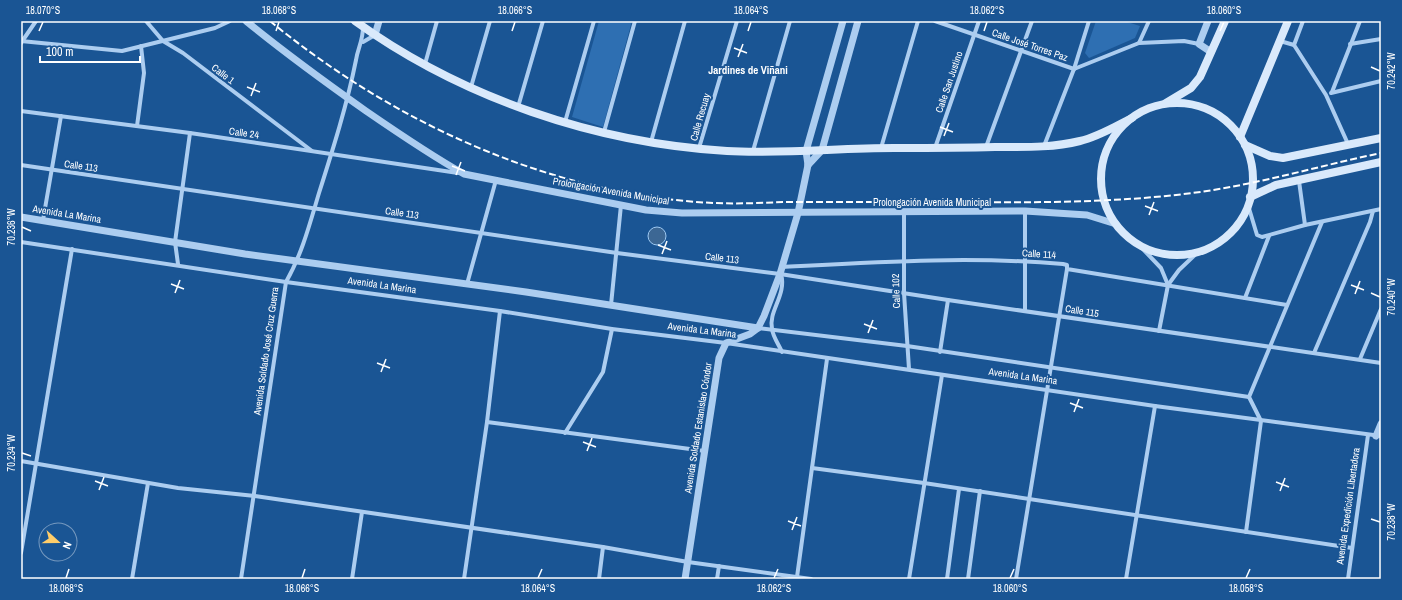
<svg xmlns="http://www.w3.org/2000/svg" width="1402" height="600" viewBox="0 0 1402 600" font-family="'Archivo Narrow',sans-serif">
  <rect width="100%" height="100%" fill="#1a5594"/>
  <g fill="#2e6fb2">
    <polygon points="599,21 632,21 603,127 572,117"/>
    <polygon points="1096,21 1124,21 1140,26 1135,38 1089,58 1085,53"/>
  </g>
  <circle fill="#3c6794" stroke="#9ec9f2" cx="657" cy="236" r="9"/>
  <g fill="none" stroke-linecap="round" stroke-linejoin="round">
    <g stroke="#accdf0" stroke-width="4">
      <polyline points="146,21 163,41 183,53 312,151"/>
      <polyline points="935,21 1074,69"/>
      <polyline points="1303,21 1294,45 1326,95 1348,144"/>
      <polyline points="21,41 122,51 215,28 230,21"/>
      <polyline points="1280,41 1294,45"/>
      <polyline points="363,42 375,35"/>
      <polyline points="21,43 36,21"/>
      <polyline points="1139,43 1149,21"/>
      <polyline points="1350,44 1381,39"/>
      <polyline points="425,64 437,21"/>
      <polyline points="1074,69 1139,43 1184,41 1199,44"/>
      <polyline points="471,87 490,21"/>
      <polyline points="1332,92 1360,21"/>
      <polyline points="1331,93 1381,81"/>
      <polyline points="518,107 543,21"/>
      <polyline points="21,111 190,133 458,173"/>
      <polyline points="565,122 594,21"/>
      <polyline points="137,126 144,73 141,46"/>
      <polyline points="604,132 635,21"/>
      <polyline points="651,142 685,21"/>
      <polyline points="1044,146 1074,69 1089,21"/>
      <polyline points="986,147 1032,21"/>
      <polyline points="699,148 737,21"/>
      <polyline points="881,148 918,21"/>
      <polyline points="935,148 979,21"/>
      <polyline points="753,151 790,21"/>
      <polyline points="21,165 617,253 780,274 948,300 1381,363"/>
      <polyline points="1299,181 1305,225"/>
      <polyline points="1248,205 1257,235 1262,237 1305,225 1381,209"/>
      <polyline points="904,212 904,293 909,369"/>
      <polyline points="43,220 61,116"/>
      <polyline points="21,242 286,282 500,311 612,329 726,343 1155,406 1381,436"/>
      <polyline points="1139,245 1161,268 1168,285"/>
      <polyline points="178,264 175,242 190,133"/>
      <path d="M782,267C876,262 970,256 1063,264L1067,265V269L1287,305"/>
      <path d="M781,274C787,295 768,311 772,329C773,337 779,345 782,352"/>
      <polyline points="467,284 496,180"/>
      <polyline points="1245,298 1269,236"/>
      <polyline points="611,305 621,205"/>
      <polyline points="1025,311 1025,211"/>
      <polyline points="758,328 907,346 1249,397"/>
      <polyline points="1159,331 1168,285 1179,270 1198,252"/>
      <polyline points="940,352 948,300"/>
      <polyline points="1314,353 1370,222 1373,211"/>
      <polyline points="1360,359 1381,309"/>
      <polyline points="487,422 705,451"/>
      <polyline points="565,433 603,372 612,329"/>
      <polyline points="21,461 178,488 255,496 603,547 688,562 811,579"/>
      <polyline points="812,468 924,483 1352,548"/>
      <polyline points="1246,532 1261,421 1249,397 1322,222"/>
      <polyline points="21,553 72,249"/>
      <polyline points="797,577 827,359"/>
      <polyline points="132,579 148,483"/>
      <path d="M241,579L286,282C302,254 310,223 319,193C333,149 347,105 356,60C358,47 363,41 363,27"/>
      <polyline points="352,579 362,512"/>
      <polyline points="464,579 487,422 500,311"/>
      <polyline points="599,579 603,547"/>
      <polyline points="717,579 719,566"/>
      <polyline points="909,579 942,375"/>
      <polyline points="947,579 959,489"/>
      <polyline points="968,579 980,491"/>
      <polyline points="1016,579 1067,269"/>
      <polyline points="1126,579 1155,406"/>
      <polyline points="1348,579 1368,435"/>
    </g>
    <g stroke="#accdf0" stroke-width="7">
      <path d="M246,21C285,53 325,82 366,111C398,133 430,155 464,174L646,210L682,213L1025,211L1087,215L1116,224"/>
      <polyline points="1208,21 1199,44 1211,52"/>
      <polyline points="375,35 379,21"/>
      <polyline points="808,165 822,150 858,21"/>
      <polyline points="21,217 245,254 526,292 758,328"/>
      <polyline points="1376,436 1381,424"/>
      <polyline points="685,579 719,358 726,343 750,334 758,328 764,316 780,274 798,213 808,165 806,151 843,21"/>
    </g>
    <g stroke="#d9e9fb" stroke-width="8">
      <path d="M355,21C462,98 595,143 727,151C782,154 838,148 894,148C927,148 961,148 995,147C1024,147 1052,148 1080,141C1098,137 1116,126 1132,118"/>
      <polyline points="1166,103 1191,88 1200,77 1225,21"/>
      <circle cx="1177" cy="179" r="76"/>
      <polyline points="1240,137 1288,21"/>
      <polyline points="1245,145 1270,156 1283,158 1381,138"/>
      <polyline points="1250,197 1276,185 1381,162"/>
    </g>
    <g stroke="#fff" stroke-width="2" stroke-dasharray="7 3" stroke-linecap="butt">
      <path d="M270,21C394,123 551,195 713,203C737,204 761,203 784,202C824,202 864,202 904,202"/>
      <path d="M914,202C1012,202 1110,205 1207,191C1266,182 1323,165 1381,153"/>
    </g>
  </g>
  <path fill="none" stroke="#fff" stroke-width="1.5" d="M39,31L43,22M276,31L279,22M512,31L515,22M748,31L751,22M984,31L987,22M1220,31L1224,22M734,48L747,53M738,57L743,44M1371,67L1380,71M247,87L260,92M251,96L256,83M940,127L953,132M944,136L949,123M452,166L465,171M456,175L461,162M1145,206L1158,211M1149,215L1154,202M22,227L31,231M658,245L671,250M662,254L667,241M171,284L184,289M1351,285L1364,290M175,293L180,280M1371,293L1380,297M1355,294L1360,281M864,324L877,329M868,333L873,320M377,363L390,368M381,372L386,359M1070,403L1083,408M1074,412L1079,399M583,442L596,447M587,451L592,438M22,453L31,456M95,481L108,486M1276,482L1289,487M99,490L104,477M1280,491L1285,478M1371,519L1380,522M788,521L801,526M792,530L797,517M66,578L69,569M302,578L305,569M538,578L542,569M774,578L778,569M1010,578L1014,569M1246,578L1250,569"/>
  <g text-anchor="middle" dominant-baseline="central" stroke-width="4" stroke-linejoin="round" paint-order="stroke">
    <g font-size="10" fill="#fff" stroke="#1a5594">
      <text transform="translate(1030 45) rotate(19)">Calle José Torres Paz</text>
      <text transform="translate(223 74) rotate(37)">Calle 1</text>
      <text transform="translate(949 82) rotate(-71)">Calle San Justino</text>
      <text transform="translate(700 117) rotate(-74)">Calle Recuay</text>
      <text transform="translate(244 133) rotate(8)">Calle 24</text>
      <text transform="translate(81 166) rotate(8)">Calle 113</text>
      <text transform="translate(611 191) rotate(10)">Prolongación Avenida Municipal</text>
      <text x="932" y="202">Prolongación Avenida Municipal</text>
      <text transform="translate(402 213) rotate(8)">Calle 113</text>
      <text transform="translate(67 214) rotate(9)">Avenida La Marina</text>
      <text transform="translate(1039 254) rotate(4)">Calle 114</text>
      <text transform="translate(722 258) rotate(7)">Calle 113</text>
      <text transform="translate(382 285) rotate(8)">Avenida La Marina</text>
      <text transform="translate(896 291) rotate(-92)">Calle 102</text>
      <text transform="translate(1082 311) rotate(9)">Calle 115</text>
      <text transform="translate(702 330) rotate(7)">Avenida La Marina</text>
      <text transform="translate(266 351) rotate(-82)">Avenida Soldado José Cruz Guerra</text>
      <text transform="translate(1023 376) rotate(8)">Avenida La Marina</text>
      <text transform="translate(698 428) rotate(-81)">Avenida Soldado Estanislao Cóndor</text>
      <text transform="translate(1348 506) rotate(-82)">Avenida Expedición Libertadora</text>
    </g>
    <g font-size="11" font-weight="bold" fill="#fff" stroke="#1a5594">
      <text x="748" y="70">Jardines de Viñani</text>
    </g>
  </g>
  <rect width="1402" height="600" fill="none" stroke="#1a5594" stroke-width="44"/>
  <g transform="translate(58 542) rotate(111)"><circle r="19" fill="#1a5594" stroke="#7699bf"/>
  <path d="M0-3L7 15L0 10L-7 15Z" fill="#ffcd6a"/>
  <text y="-6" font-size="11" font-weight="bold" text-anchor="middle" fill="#ffffff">N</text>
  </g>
  <path d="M40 56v6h100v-6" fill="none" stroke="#ffffff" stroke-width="2"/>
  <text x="46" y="56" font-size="12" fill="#ffffff" stroke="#1a5594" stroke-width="3" paint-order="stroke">100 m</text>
  <rect x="22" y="22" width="1358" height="556" fill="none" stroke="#fff" stroke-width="1.5"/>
  <g font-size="10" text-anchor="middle" fill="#fff">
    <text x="43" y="14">18.070°S</text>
    <text x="279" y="14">18.068°S</text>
    <text x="515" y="14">18.066°S</text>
    <text x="751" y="14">18.064°S</text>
    <text x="987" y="14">18.062°S</text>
    <text x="1224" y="14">18.060°S</text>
    <text transform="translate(1391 71) rotate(-90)" y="4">70.242°W</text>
    <text transform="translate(11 227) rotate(-90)" y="4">70.236°W</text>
    <text transform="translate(1391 297) rotate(-90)" y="4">70.240°W</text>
    <text transform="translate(11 453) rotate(-90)" y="4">70.234°W</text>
    <text transform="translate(1391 522) rotate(-90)" y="4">70.238°W</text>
    <text x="66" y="592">18.068°S</text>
    <text x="302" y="592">18.066°S</text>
    <text x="538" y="592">18.064°S</text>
    <text x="774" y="592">18.062°S</text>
    <text x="1010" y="592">18.060°S</text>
    <text x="1246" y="592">18.058°S</text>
  </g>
</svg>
